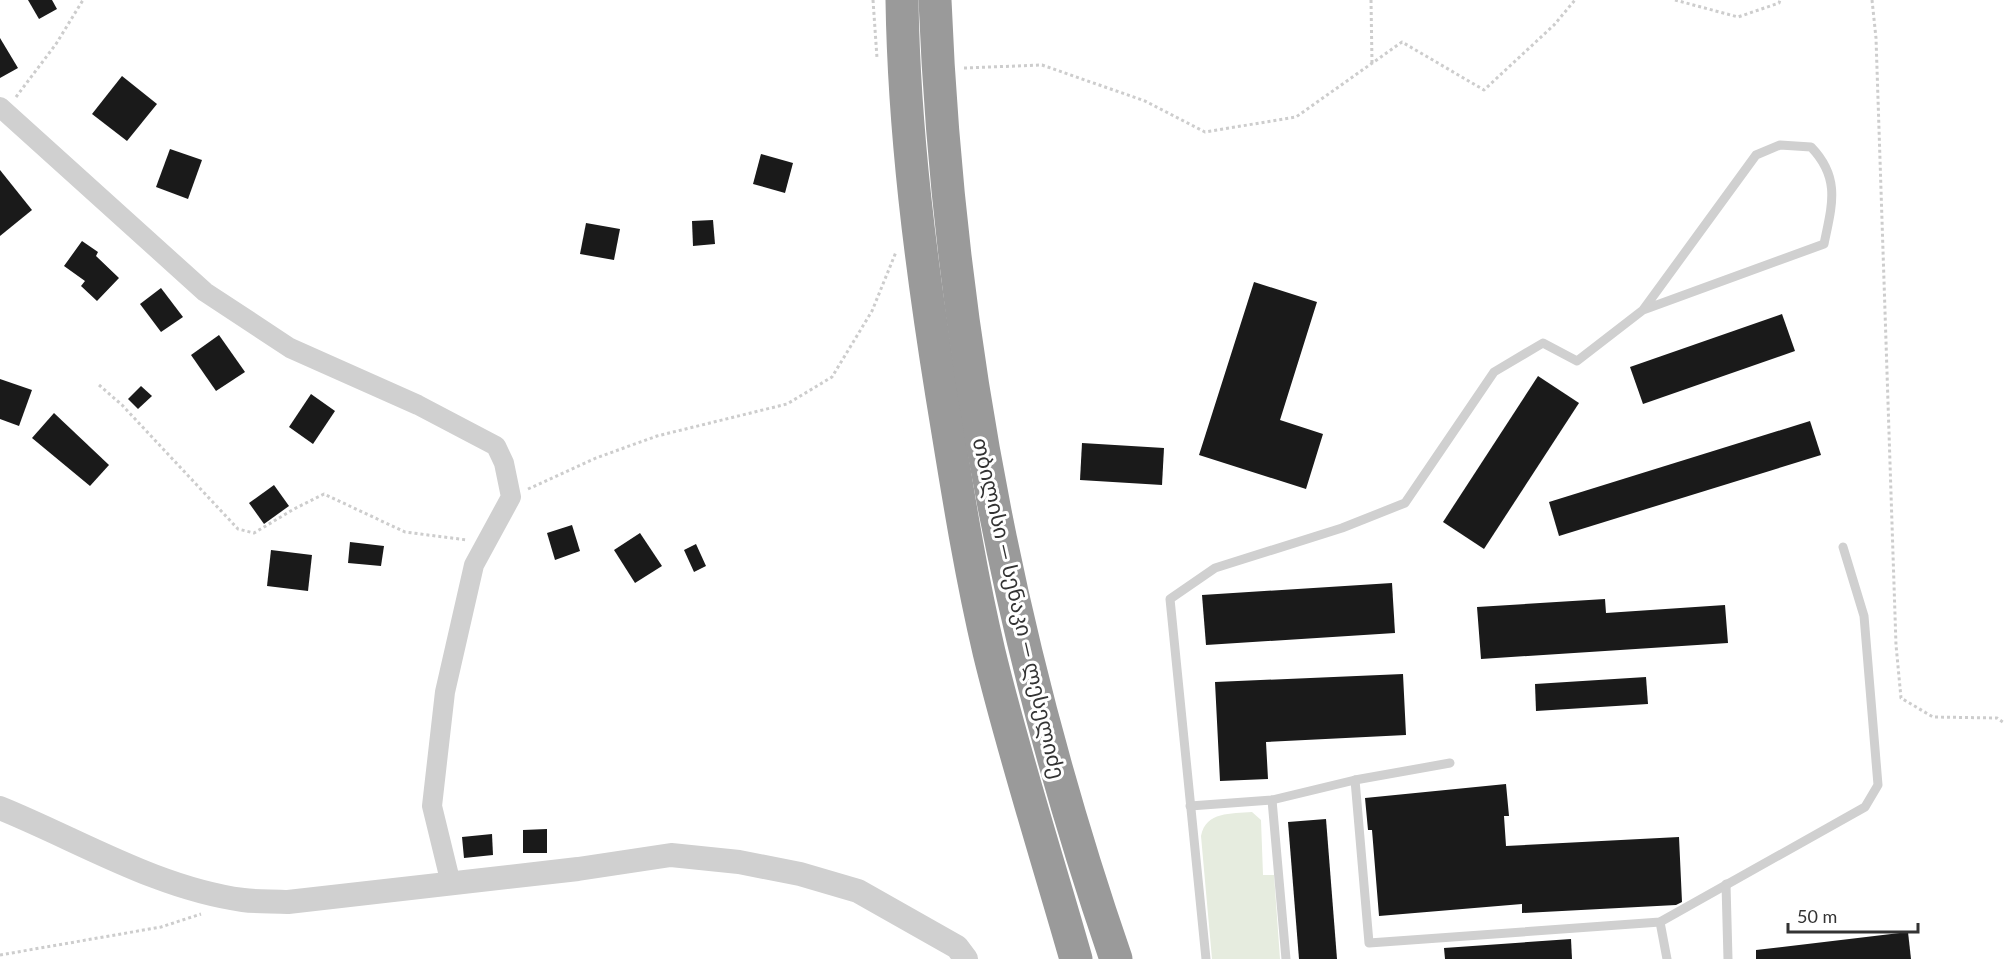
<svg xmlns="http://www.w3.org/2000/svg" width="2004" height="959" viewBox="0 0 2004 959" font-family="Lato,'Noto Sans Georgian',sans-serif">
  <rect width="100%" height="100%" fill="#fff"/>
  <path fill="#e6ecdf" d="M1252,812L1261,820L1263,875H1274L1280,959H1212L1201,836C1206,811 1231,814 1252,812Z"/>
  <g fill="#1a1a1a">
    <polygon points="28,0 52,0 57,9 39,19"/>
    <polygon points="0,38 18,68 0,78"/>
    <polygon points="122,76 157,104 127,141 92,114"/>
    <polygon points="170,149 202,160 188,199 156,187"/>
    <polygon points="761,154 793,163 785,193 753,184"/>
    <polygon points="0,170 32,210 0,236"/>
    <polygon points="713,220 715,244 693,246 692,221"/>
    <polygon points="586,223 620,229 614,260 580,254"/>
    <polygon points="82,241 98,252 96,256 119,278 97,301 81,286 85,281 64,266"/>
    <polygon points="1254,282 1317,302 1280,420 1323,434 1306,489 1199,455"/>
    <polygon points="161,288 183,317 161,332 140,304"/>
    <polygon points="1782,314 1795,351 1643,404 1630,367"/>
    <polygon points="219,335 245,372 216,391 191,355"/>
    <polygon points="1538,376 1579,403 1484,549 1443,522"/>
    <polygon points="0,379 32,390 19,426 0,419"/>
    <polygon points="141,386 152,396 138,409 128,399"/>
    <polygon points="311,394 335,411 313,444 289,427"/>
    <polygon points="54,413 109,465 90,486 32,438"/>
    <polygon points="1810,421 1821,455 1559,536 1549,502"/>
    <polygon points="1082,443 1164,448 1162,485 1080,480"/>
    <polygon points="274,485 289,506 264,524 249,503"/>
    <polygon points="572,525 580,551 555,560 547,533"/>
    <polygon points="640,533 662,566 635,583 614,550"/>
    <polygon points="350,542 384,546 381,566 348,563"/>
    <polygon points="696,544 706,566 694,572 684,550"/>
    <polygon points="271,550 312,555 308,591 267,586"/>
    <polygon points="1392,583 1395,633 1206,645 1202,595"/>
    <polygon points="1605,599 1606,613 1725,605 1728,643 1481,659 1477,607"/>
    <polygon points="1403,674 1406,735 1266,742 1268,779 1220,781 1215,682"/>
    <polygon points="1646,677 1648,704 1536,711 1535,684"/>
    <polygon points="1506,784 1509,816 1504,816 1506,846 1679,837 1682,902 1676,905 1522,913 1522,904 1379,916 1372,830 1368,830 1365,798"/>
    <polygon points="1326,819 1337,959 1299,959 1288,822"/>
    <polygon points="547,829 547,853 523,853 523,830"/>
    <polygon points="492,834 493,855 464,858 462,837"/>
    <polygon points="1908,932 1911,959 1756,959 1756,950"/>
    <polygon points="1571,939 1572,959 1445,959 1444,948"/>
  </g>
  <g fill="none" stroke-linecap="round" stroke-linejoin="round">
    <g stroke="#cdcdcd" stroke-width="3" stroke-dasharray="3 3" stroke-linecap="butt">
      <polyline points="873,0 877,58"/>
      <polyline points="1371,0 1372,63"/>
      <polyline points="1675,0 1738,17 1779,3 1780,0"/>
      <polyline points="1872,0 1876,38 1896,645 1901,698 1933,717 1997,718 2004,723"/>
      <polyline points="964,68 1042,65 1145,101 1205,132 1296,117 1402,42 1484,90 1554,25 1575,0"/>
      <polyline points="16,97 56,44 83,0"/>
      <polyline points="99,385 122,405 238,529 254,533 294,509 324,494 405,532 467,540"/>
      <polyline points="528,489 596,458 657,436 787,404 832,377 872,311 896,252"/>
      <polyline points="0,955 161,927 201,914"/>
    </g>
    <g stroke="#d0d0d0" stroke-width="9">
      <polyline points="1355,780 1369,943 1660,922 1865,807 1878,785 1864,616 1843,547"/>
      <polyline points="1272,800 1286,959"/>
      <polyline points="1190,806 1272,800 1355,780 1450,763"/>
      <polyline points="1726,884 1728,959"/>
      <polyline points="1660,922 1667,959"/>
      <path d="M1206,959L1170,599L1215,568L1342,528L1405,503L1494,372L1543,343L1577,361L1643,310L1756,155L1780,145L1811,147C1841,178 1832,205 1824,244L1643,310"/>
    </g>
    <polyline stroke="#d0d0d0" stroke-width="20" points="0,107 205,292 290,348 418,405 496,446 504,463 511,497 474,565 445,692 432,806 451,884"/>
    <path stroke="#d0d0d0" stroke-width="24" d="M0,808C79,840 156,888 243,900C258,902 273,901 288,902L578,869L671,855L739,862L800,874L858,891L957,947L966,959"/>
    <g stroke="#9a9a9a" stroke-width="33">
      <path d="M902,0C904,132 921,265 942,396C956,481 969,567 989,652C1014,755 1047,857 1076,959"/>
      <path d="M935,0C948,327 1009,649 1116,959"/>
    </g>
  </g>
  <g text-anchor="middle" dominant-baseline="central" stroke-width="6" stroke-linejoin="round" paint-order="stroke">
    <g font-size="21" fill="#333" stroke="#fff">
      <text transform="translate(1020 608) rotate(77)">თბილისი — სენაკი — ლესელიძე</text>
    </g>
  </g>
  <path d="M1788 923v9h130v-9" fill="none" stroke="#333333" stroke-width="3"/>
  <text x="1797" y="923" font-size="18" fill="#333333" stroke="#ffffff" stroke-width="4.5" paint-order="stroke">50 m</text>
</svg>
